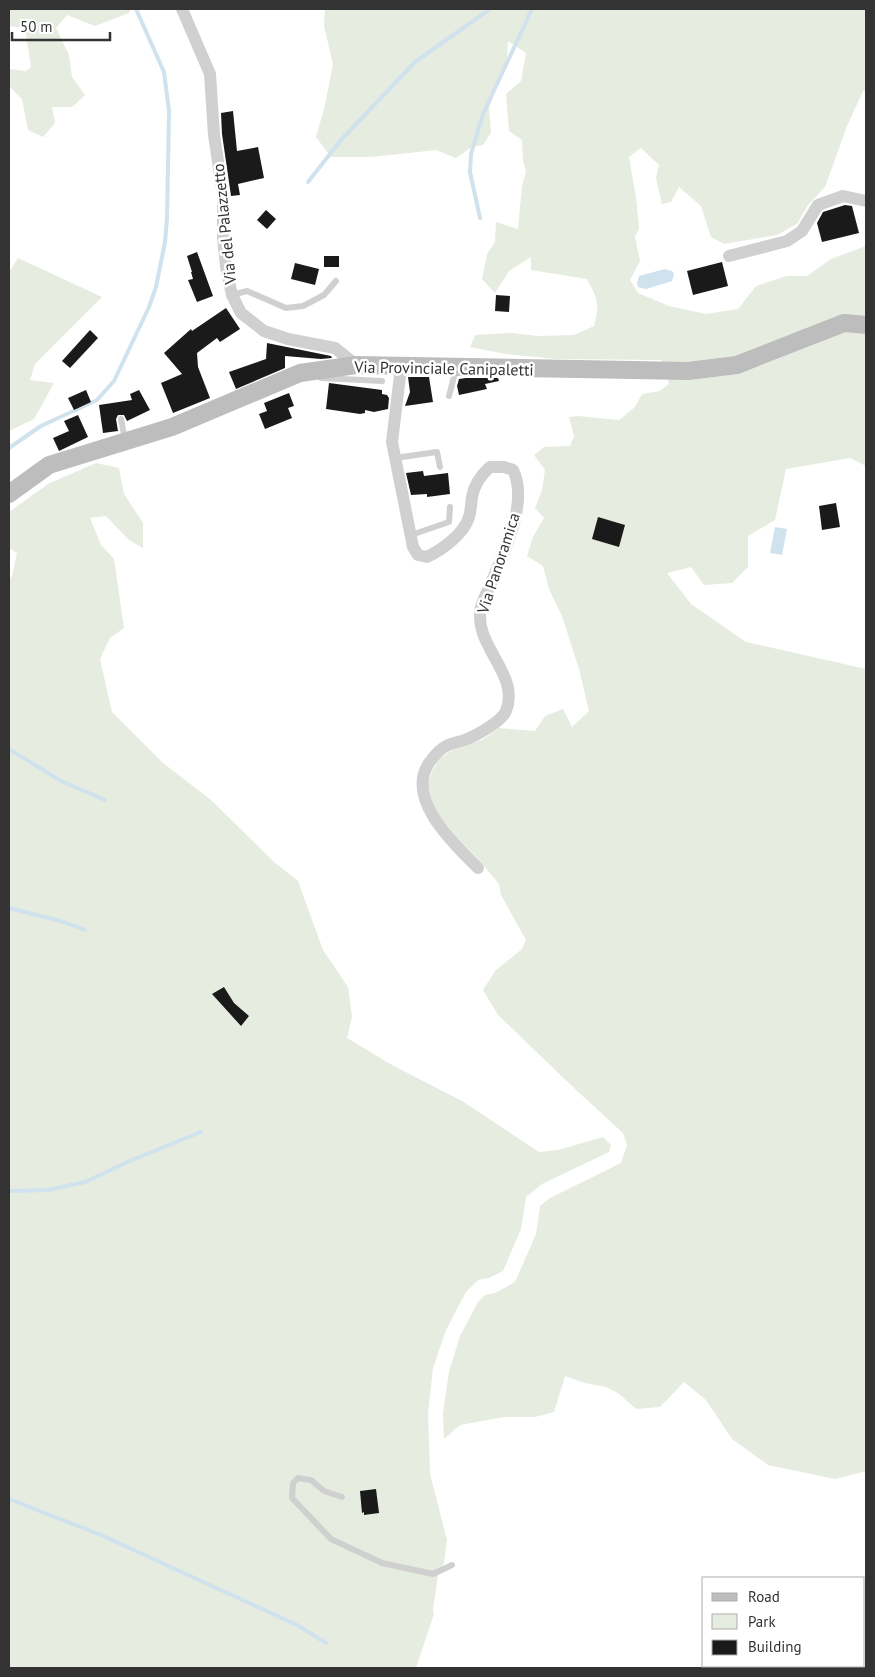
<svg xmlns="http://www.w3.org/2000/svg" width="875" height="1677" viewBox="0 0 875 1677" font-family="'PT Sans',sans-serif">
  <rect width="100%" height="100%" fill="#fff"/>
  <g fill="#e6ecdf">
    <polygon points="9,9 131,9 129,13 95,26 67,15 56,28 69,55 72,77 85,95 72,107 52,107 55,123 43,137 28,130 22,99 9,86 9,69 26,71 31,67 25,28 9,26"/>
    <path d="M325,9H866V91H863L847,126L825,187L808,205L797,224L777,235L724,244L711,237L701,206L679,187L671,202L662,204L656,178L659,165L641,148L629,157L636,198L639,228L635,237L640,261L630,280L638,293L669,306L706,314L738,309L756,286L787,276H807L831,259L866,246V319L735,360L663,366L661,360L557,359L506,354L470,347L475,335L512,333L538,336L574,335L594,326C600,304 598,299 587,279L531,270V257L509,271L495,293L482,279L487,254L495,242L496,222L518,229L522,186L526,171L523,160L522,140L509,131L506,94L521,81L526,53L508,41L507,59L489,108L491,133L483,145L472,147L456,158L436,150L371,157H331L316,137L324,109L333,64L324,26Z"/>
    <polygon points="18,258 102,297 35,364 30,380 54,383 34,419 9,431 9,272"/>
    <polygon points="846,332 866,334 866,466 850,458 786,469 775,520 748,536 748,567 732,583 704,585 691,567 667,573 691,604 746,642 866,669 866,1471 835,1479 768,1465 732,1439 706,1400 684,1382 660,1407 636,1409 618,1393 606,1387 585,1383 565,1376 554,1412 535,1417 504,1417 460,1425 444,1439 443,1413 449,1372 460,1336 478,1302 485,1295 495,1293 515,1282 536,1234 540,1206 550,1198 621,1163 627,1145 623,1133 575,1089 498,1015 483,990 495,971 522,949 526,940 501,895 499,884 481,862 460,841 440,817 432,801 428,784 432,771 440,759 455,748 482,740 499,728 535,731 545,716 563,709 572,727 589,711 579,669 562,616 549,589 543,566 527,556 533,537 544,518 535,508 542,490 545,470 534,455 544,447 570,446 574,436 569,417 578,416 619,420 635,407 642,394 660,391 669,384 667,377 689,377 739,374"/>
    <polygon points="96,463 119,468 124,494 143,523 143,548 129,540 106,516 90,518 101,545 114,559 124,628 110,638 100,659 112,712 163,763 211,800 274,862 298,881 323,950 348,987 352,1017 347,1038 392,1065 462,1101 539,1152 558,1150 603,1137 611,1145 609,1152 542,1184 526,1197 521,1229 503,1271 489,1278 478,1280 466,1292 446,1330 433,1368 428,1413 430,1474 447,1540 444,1563 438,1576 433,1609 434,1614 416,1668 9,1668 9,581 12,576 17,553 9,548 9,512 48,484"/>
  </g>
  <g fill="#cfe2ee">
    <polygon points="665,269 672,271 674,274 672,281 646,289 638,287 637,283 639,276"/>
    <polygon points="775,527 787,529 782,555 770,553"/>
  </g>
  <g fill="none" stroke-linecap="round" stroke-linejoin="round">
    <g stroke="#cfe2ee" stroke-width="4">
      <polyline points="308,182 341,140 415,62 490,9"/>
      <polyline points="480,218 470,172 471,154 483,114 532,9"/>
      <polyline points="9,448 41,426 97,400 114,381 149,307 156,287 165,242 167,219 169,111 164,72 136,9"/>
      <polyline points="9,749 61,781 105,800"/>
      <polyline points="9,908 64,922 85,930"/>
      <polyline points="9,1191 48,1190 85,1182 132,1160 201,1132"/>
      <polyline points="9,1499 101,1535 297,1625 326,1643"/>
    </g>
  </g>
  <g fill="#1a1a1a">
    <polygon points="233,111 237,151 258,147 264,178 238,184 240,195 231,196 222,134 221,113"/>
    <polygon points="845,205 852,206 859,233 822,242 817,223 823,212"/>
    <polygon points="266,210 276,219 267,229 257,220"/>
    <polygon points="197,252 213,296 197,302 188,280 193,279 191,272 192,272 187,256"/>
    <rect x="324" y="256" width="15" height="11"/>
    <polygon points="722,262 728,286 693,295 687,271"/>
    <polygon points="295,263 319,269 315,285 291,279"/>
    <polygon points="496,295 510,296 509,312 495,311"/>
    <polygon points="226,308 240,329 220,342 217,338 197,353 198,367 210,398 173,413 161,383 182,374 164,353 191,329 192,331"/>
    <polygon points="90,330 98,338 70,368 62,361"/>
    <polygon points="267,343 331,356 332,358 321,359 285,356 285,368 236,389 229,372 266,359"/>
    <polygon points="408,377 429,377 433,402 405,406 410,392"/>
    <polygon points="466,378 498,378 499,381 485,384 487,389 459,395 457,386 459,379"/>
    <polygon points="329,383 382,390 382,394 387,395 389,398 388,409 374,412 365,410 365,413 360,414 326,409"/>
    <polygon points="86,390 91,402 74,410 68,398"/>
    <polygon points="139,390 150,410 127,421 124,415 118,415 116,419 118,431 103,433 99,405 132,400 130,394"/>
    <polygon points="289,393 294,406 288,408 292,418 265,429 259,414 267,411 264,403"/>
    <polygon points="78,415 88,437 59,451 53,438 69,431 64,421"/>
    <polygon points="423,471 424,476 448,473 450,494 427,497 427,494 411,495 406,473"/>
    <polygon points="836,503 840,527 822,530 819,506"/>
    <polygon points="598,517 625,525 619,547 592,539"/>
    <polygon points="224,987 234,1003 249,1016 241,1026 212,994"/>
    <polygon points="376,1489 379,1513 364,1515 364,1512 362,1513 360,1491"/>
  </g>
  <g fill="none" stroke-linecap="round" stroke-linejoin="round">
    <g stroke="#d0d0d0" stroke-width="6">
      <polyline points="232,295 247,291 286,308 303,306 324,295 336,281"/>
      <polyline points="321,378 382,381"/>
      <polyline points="449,396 456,369"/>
      <polyline points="121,419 125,440"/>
      <polyline points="395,458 437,452 440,467"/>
      <polyline points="411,535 449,522 450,507"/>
      <polyline points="342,1497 324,1491 311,1480 298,1478 293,1483 292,1498 331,1539 382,1563 433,1574 452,1565"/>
    </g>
    <g stroke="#d0d0d0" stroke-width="12">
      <polyline points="182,9 210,74 214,135 223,195 223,238 226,267 232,295 241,313 264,331 288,339 335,348 356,365"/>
      <polyline points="729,256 787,241 802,231 818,205 843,196 866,201"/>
      <path d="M401,367L392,442L413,547L418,555L427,557C443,549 464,534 469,517C471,511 471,504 472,497C474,485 481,475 490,467H504L513,470C529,502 504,552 491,583C488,591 483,599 481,607C472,645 521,674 506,711C502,721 477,735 467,739C461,742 454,742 448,745C441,748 434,756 429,763C405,799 454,844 478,868"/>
    </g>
    <polyline stroke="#bdbdbd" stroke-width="18" points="9,494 49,465 172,427 300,373 356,365 688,371 737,365 844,323 866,325"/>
  </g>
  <g text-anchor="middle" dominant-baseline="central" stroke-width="5" stroke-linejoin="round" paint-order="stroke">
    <g font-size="16" fill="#333" stroke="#fff">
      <text transform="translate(224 224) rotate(-96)">Via del Palazzetto</text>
      <text transform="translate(444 368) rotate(1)">Via Provinciale Canipaletti</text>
      <text transform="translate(498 563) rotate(-72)">Via Panoramica</text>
    </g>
  </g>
  <rect width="875" height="1677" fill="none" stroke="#333333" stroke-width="20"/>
  <rect x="702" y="1577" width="162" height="90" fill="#ffffff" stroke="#adadad"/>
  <rect x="712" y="1593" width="25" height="8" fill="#bdbdbd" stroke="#adadad"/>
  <text x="748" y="1602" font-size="15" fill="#333333">Road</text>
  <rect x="712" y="1614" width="25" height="15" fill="#e6ecdf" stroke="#adadad"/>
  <text x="748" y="1627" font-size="15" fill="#333333">Park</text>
  <rect x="712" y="1640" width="25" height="15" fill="#1a1a1a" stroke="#adadad"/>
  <text x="748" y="1652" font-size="15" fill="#333333">Building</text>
  <path d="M12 32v8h98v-8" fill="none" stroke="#333333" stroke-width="2.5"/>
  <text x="20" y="32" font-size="15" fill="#333333" stroke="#ffffff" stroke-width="4" paint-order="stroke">50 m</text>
</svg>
